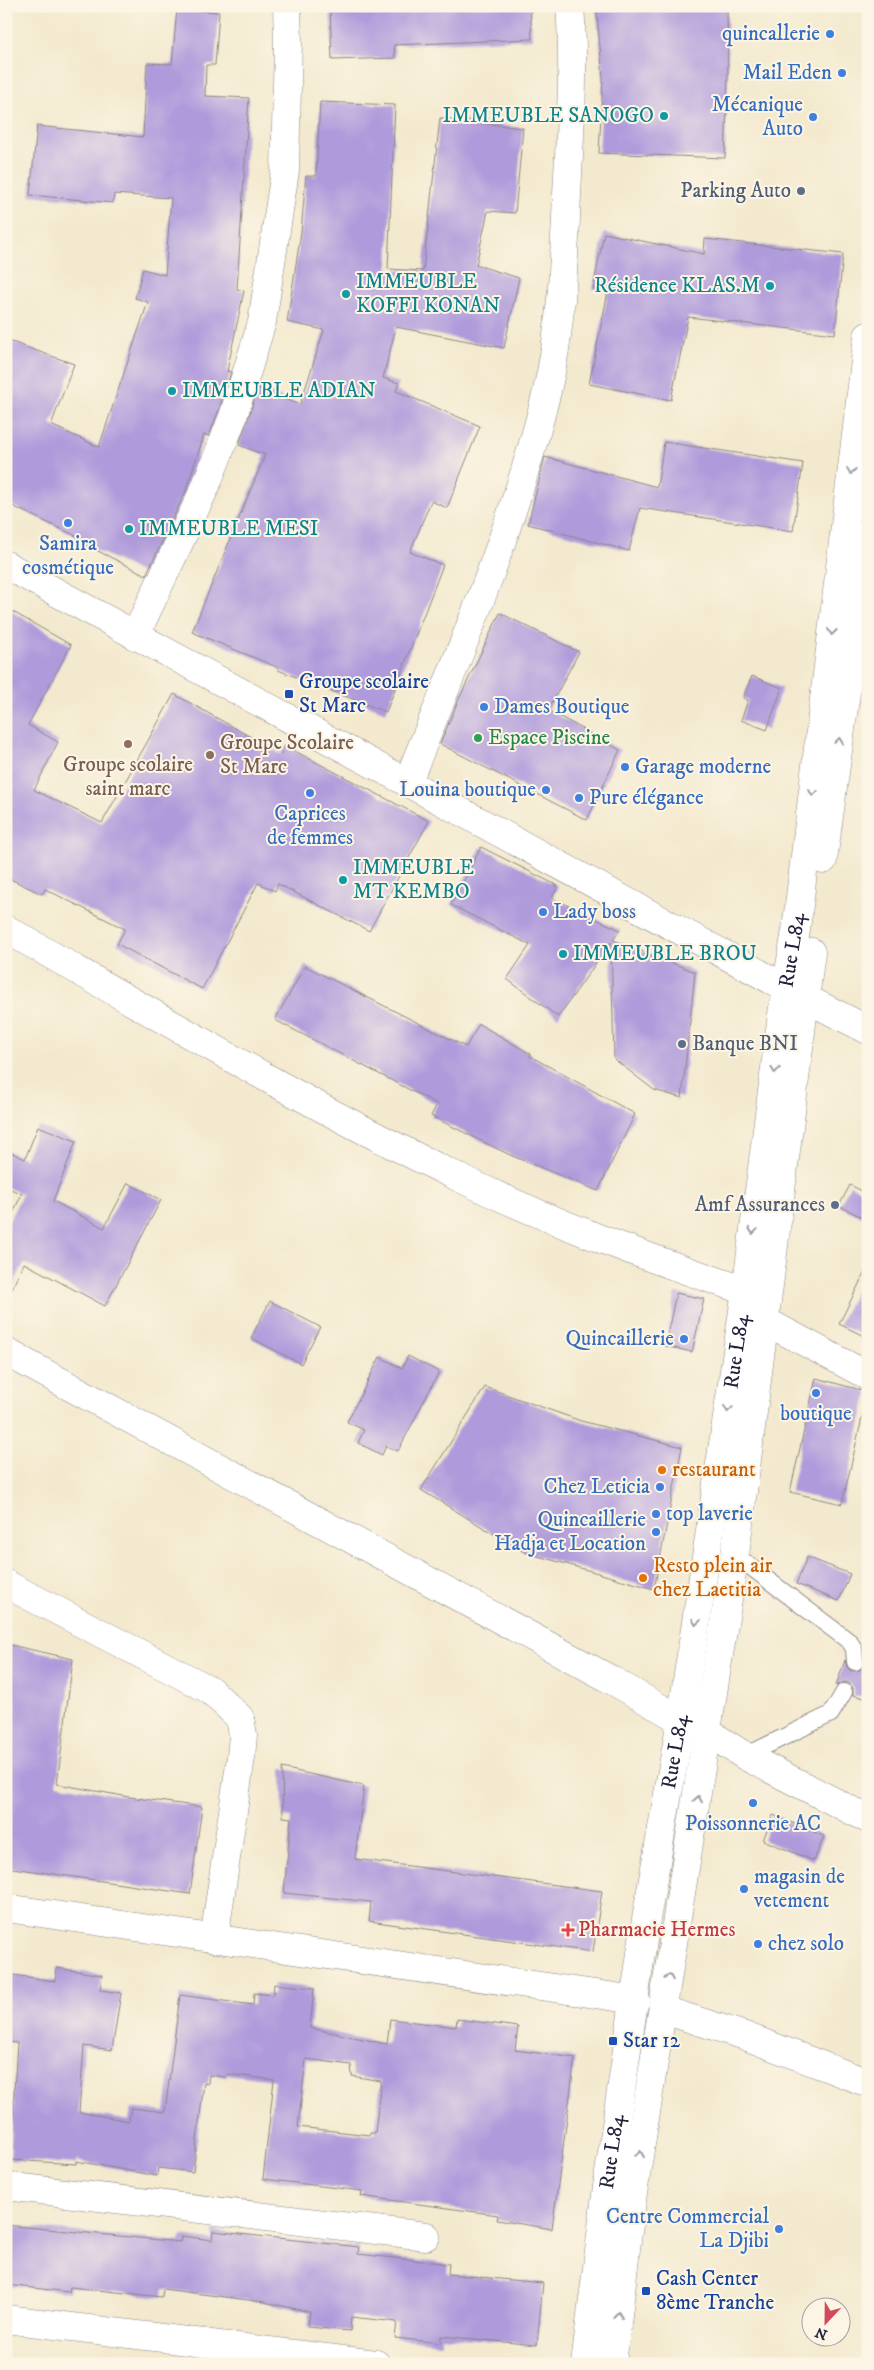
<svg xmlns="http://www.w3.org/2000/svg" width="874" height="2370" viewBox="0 0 874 2370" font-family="'IM FELL DW Pica',serif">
  <rect width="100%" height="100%" fill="#fcf5e5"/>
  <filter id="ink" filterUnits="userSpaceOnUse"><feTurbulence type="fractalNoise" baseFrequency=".02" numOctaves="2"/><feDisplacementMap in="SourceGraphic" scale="10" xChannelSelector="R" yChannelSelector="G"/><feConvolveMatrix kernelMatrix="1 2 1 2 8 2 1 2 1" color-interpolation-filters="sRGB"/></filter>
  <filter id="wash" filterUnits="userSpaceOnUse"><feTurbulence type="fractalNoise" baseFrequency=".0096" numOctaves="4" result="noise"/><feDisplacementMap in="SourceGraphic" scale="20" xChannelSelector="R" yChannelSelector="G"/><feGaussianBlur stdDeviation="1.12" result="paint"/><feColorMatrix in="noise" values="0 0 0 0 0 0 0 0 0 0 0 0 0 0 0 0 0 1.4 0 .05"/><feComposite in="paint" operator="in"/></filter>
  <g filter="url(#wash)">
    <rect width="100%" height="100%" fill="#f3e9ce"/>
    <g id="blocks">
      <g fill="#af9adb" fill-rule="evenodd">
        <polygon points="330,6 530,6 532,39 394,45 395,58 332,60"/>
        <polygon points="596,6 727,6 728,79 725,158 599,153 603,78"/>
        <polygon points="177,9 219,12 215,65 206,65 205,96 249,98 237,289 244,291 227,371 231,372 218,412 209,436 204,435 185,493 146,575 76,540 78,537 6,503 6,340 74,364 51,425 99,447 148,302 135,298 143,269 165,275 171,198 114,194 113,203 30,195 37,126 143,137 147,63 172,64"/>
        <polygon points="320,102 395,105 388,269 423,271 440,118 523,128 515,213 488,211 476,265 519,278 504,348 396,327 383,378 399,383 396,391 480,426 447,508 431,501 410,552 443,565 386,712 278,670 279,668 192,632 265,455 239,445 258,388 300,405 324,330 287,322 301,232 306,176 316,176"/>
        <polygon points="604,233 704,254 705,239 843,254 835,334 688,317 671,400 589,384 608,292 593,289"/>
        <polygon points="664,442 803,463 793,531 640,508 629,551 528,524 545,457 657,487"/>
        <polygon points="6,608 71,645 28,725 58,742 34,790 102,823 174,694 281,754 285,746 429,821 369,931 278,884 275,891 258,883 202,989 117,944 125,929 45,889 42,894 6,877"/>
        <polygon points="500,613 579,652 548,710 620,750 587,820 440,744 457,703"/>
        <polygon points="752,676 782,688 767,730 741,720 748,700 743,698"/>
        <polygon points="481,847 558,886 552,898 620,930 613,940 695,972 682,1098 654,1090 614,1059 611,942 558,1017 507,979 530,945 451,905"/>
        <polygon points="305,966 466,1047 479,1024 531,1054 530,1056 635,1114 598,1191 510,1155 431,1116 437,1104 275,1020"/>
        <polygon points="38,1126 76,1141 53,1201 104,1228 128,1183 161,1200 105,1306 24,1263 6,1301 6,1227 22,1194 6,1187 6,1150 25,1159"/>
        <polygon points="850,1185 868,1194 868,1220 839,1206"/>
        <polygon points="868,1266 868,1338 839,1324"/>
        <polygon points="676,1293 704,1299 692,1352 665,1346"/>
        <polygon points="270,1301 320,1327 301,1364 251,1338"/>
        <polygon points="408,1356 439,1372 398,1451 386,1446 382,1455 358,1443 364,1430 347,1422 380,1357 402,1368"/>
        <polygon points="816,1378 868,1392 842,1504 790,1492"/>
        <polygon points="485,1387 581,1421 682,1447 654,1589 524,1552 421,1490"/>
        <polygon points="807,1557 850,1574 839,1601 796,1584"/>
        <polygon points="6,1644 73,1659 57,1784 129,1797 202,1807 190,1894 6,1867"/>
        <polygon points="845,1660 847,1667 851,1671 860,1670 864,1665 868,1666 868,1699 853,1695 853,1688 849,1683 844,1682 836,1686"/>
        <polygon points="282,1768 364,1786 355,1859 602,1891 593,1952 369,1921 371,1902 284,1893 291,1818 283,1817"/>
        <polygon points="773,1815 824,1836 814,1861 763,1840"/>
        <path d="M57,1968L102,1975L100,1990L121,1993L112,2050L84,2046L79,2112L129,2121L131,2108L165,2112L180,1995L253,2005L254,1993L273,1995L274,1984L314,1988L310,2028L387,2044L390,2019L456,2027L457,2019L518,2027L515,2050L575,2058L552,2229L497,2220L498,2215L361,2196L362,2191L263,2179L274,2080L227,2074L226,2077L209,2075L208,2084L204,2083L193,2172L158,2168L157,2176L76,2161V2164L10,2160L17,2043L6,2042V1974L55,1981ZM306,2059L351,2065L352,2076L381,2081L375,2133H370V2135L298,2127Z"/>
        <polygon points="6,2225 180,2242 181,2236 212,2240 213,2231 359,2247 358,2254 449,2264 448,2274 543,2283 537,2345 441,2336 441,2343 395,2338 397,2322 351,2317 350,2331 308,2327 310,2312 264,2302 163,2289 162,2297 70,2287 69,2292 6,2285"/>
      </g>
    </g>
  </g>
  <g filter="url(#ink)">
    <use href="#blocks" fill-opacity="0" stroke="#8a8684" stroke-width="1"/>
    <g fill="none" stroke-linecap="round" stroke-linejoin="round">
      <defs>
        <g id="lane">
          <polyline points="735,1555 850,1642 854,1649 855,1662"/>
          <polyline points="745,1756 831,1714 844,1692"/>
        </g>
        <g id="street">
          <polyline points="135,636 205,488 233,417 262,322 285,171 288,43 287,6"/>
          <path d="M408,781C460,653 514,526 547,391C562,327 564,260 567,195C570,132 575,69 570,6"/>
          <path d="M6,929C156,1015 305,1104 460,1178C552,1223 649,1258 746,1291"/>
          <polyline points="805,998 868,1030"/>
          <polyline points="765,1321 868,1376"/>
          <polyline points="6,1352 608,1678 681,1720"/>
          <polyline points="6,1584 210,1690 240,1718 243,1735 241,1757 214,1939"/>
          <polyline points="709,1733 745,1756 868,1819"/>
          <polyline points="6,1908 636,2000"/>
          <polyline points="664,2010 745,2036 868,2083"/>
          <polyline points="6,2186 426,2236"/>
          <polyline points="6,2319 376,2364"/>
        </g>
        <g id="secondary">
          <polyline points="6,565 801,996"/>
          <polyline points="823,860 868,533"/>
          <path id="s1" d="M585,2364L607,2187L646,1919L681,1720L706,1557L746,1291L782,1014L796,930L868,336"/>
          <polyline points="612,2364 632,2200 735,1555 811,952"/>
        </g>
      </defs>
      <use href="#lane" stroke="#8a8684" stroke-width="18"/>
      <use href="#street" stroke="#8a8684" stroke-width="29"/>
      <use href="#secondary" stroke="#8a8684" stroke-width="29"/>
      <use href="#lane" stroke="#fff" stroke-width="16"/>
      <use href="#street" stroke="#fff" stroke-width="28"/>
      <use href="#secondary" stroke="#fff" stroke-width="28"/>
    </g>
    <defs><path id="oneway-chevron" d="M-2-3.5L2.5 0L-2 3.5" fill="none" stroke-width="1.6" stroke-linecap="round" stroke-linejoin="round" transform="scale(1.25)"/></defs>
    <g stroke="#9c9ca7">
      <use href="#oneway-chevron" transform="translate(851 471) rotate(97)"/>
      <use href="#oneway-chevron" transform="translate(832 632) rotate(97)"/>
      <use href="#oneway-chevron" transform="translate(839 741) rotate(-82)"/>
      <use href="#oneway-chevron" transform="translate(813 793) rotate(97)"/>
      <use href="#oneway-chevron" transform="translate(775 1070) rotate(97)"/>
      <use href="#oneway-chevron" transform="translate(753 1231) rotate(98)"/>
      <use href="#oneway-chevron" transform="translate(728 1409) rotate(98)"/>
      <use href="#oneway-chevron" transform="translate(696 1622) rotate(99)"/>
      <use href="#oneway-chevron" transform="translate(698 1799) rotate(-81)"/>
      <use href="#oneway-chevron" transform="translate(669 1977) rotate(-81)"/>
      <use href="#oneway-chevron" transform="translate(640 2154) rotate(-81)"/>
      <use href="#oneway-chevron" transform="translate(618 2315) rotate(-83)"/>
    </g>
  </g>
  <g fill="#3f7fe0" stroke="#fcf5e5" stroke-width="2">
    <circle cx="830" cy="34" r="5"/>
    <circle cx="842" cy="73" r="5"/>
    <circle cx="813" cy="117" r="5"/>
    <circle cx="68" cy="523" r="5"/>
    <circle cx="484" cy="707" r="5"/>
    <circle cx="625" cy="767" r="5"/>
    <circle cx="546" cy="790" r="5"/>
    <circle cx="310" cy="793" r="5"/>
    <circle cx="579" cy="798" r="5"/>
    <circle cx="543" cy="912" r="5"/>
    <circle cx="684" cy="1339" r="5"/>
    <circle cx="816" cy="1393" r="5"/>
    <circle cx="660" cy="1487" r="5"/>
    <circle cx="656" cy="1514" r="5"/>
    <circle cx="656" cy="1532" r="5"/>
    <circle cx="753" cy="1803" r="5"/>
    <circle cx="744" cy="1889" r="5"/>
    <circle cx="758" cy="1944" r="5"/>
    <circle cx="779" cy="2229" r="5"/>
  </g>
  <g fill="#0f9aa8" stroke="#fcf5e5" stroke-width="2">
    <circle cx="664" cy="116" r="5"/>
    <circle cx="770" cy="286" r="5"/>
    <circle cx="346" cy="294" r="5"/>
    <circle cx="172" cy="391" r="5"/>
    <circle cx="129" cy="529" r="5"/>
    <circle cx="343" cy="880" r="5"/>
    <circle cx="563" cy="954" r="5"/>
  </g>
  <g fill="#5c6f8a" stroke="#fcf5e5" stroke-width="2">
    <circle cx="801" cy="191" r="5"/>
    <circle cx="682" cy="1044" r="5"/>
    <circle cx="835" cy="1205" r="5"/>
  </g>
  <g fill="#1a4fb4" stroke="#fcf5e5" stroke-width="2">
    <rect x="284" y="689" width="10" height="10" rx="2.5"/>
    <rect x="608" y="2036" width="10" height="10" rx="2.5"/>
    <rect x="641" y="2286" width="10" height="10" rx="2.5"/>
  </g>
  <circle fill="#2e9e5b" stroke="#fcf5e5" stroke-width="2" cx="478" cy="738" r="5"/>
  <g fill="#8d6e63" stroke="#fcf5e5" stroke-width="2">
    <circle cx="128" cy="744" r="5"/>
    <circle cx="210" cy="755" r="5"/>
  </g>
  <g fill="#e8710a" stroke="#fcf5e5" stroke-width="2">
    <circle cx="662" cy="1470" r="5"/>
    <circle cx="643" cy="1578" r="5"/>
  </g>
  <path fill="#e0444e" stroke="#fcf5e5" stroke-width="2" d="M565.5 1922.5h5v5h5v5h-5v5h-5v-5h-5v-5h5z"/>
  <g text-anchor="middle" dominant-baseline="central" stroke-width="4" stroke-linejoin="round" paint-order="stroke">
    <g font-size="21" fill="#366cbe" stroke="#fcf5e5" text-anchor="end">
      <text x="820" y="34">quincallerie</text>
      <text x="832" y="73">Mail Eden</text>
      <text x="803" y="105">Mécanique<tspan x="803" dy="24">Auto</tspan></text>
      <text x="68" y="544" text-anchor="middle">Samira<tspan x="68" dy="24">cosmétique</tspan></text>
      <text x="494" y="707" text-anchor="start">Dames Boutique</text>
      <text x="635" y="767" text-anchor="start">Garage moderne</text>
      <text x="536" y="790">Louina boutique</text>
      <text x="589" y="798" text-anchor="start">Pure élégance</text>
      <text x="310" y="814" text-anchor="middle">Caprices<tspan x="310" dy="24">de femmes</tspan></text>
      <text x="553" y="912" text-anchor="start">Lady boss</text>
      <text x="674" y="1339">Quincaillerie</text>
      <text x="816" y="1414" text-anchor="middle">boutique</text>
      <text x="650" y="1487">Chez Leticia</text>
      <text x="666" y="1514" text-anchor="start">top laverie</text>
      <text x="646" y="1520">Quincaillerie<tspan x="646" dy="24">Hadja et Location</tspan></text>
      <text x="753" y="1824" text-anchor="middle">Poissonnerie AC</text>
      <text x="754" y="1877" text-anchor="start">magasin de<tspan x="754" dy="24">vetement</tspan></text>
      <text x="768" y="1944" text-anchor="start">chez solo</text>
      <text x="769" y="2217">Centre Commercial<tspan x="769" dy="24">La Djibi</tspan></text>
    </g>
    <g font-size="21" fill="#0d838f" stroke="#fcf5e5" text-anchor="start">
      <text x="654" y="116" text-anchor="end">IMMEUBLE SANOGO</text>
      <text x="356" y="282">IMMEUBLE<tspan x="356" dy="24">KOFFI KONAN</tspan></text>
      <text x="760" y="286" text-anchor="end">Résidence KLAS.M</text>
      <text x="182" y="391">IMMEUBLE ADIAN</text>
      <text x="139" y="529">IMMEUBLE MESI</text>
      <text x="353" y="868">IMMEUBLE<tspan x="353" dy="24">MT KEMBO</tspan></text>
      <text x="573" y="954">IMMEUBLE BROU</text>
    </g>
    <g font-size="21" fill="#4e5e75" stroke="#fcf5e5" text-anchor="end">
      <text x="791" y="191">Parking Auto</text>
      <text x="692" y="1044" text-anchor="start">Banque BNI</text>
      <text x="825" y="1205">Amf Assurances</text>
    </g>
    <g font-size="21" fill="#164399" stroke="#fcf5e5" text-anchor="start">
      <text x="299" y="682">Groupe scolaire<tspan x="299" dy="24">St Marc</tspan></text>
      <text x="623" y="2041">Star 12</text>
      <text x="656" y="2279">Cash Center<tspan x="656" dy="24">8ème Tranche</tspan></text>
    </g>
    <g font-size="21" fill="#27864d" stroke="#fcf5e5" text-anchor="start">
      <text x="488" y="738">Espace Piscine</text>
    </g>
    <g font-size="21" fill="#785e54" stroke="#fcf5e5" text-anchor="start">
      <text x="220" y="743">Groupe Scolaire<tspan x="220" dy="24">St Marc</tspan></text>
      <text x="128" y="765" text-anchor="middle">Groupe scolaire<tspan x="128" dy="24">saint marc</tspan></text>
    </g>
    <g font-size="21" fill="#22223b" stroke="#fcf5e5">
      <text stroke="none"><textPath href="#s1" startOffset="1429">Rue L84</textPath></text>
      <text stroke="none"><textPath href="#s1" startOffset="1024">Rue L84</textPath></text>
      <text stroke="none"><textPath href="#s1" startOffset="619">Rue L84</textPath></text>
      <text stroke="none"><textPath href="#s1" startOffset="214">Rue L84</textPath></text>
    </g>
    <g font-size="21" fill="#c56008" stroke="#fcf5e5" text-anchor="start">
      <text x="672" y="1470">restaurant</text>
      <text x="653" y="1566">Resto plein air<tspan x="653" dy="24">chez Laetitia</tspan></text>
    </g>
    <g font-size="21" fill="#be3a42" stroke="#fcf5e5" text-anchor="start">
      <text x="578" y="1930">Pharmacie Hermes</text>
    </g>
  </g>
  <rect width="874" height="2370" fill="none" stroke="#fcf5e5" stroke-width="25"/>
  <g transform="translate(826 2322) rotate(202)"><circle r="24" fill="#fcf5e5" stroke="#a5a1a1"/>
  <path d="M0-4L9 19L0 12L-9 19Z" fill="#d1495b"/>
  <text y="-8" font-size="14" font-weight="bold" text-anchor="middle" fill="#22223b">N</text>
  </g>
</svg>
